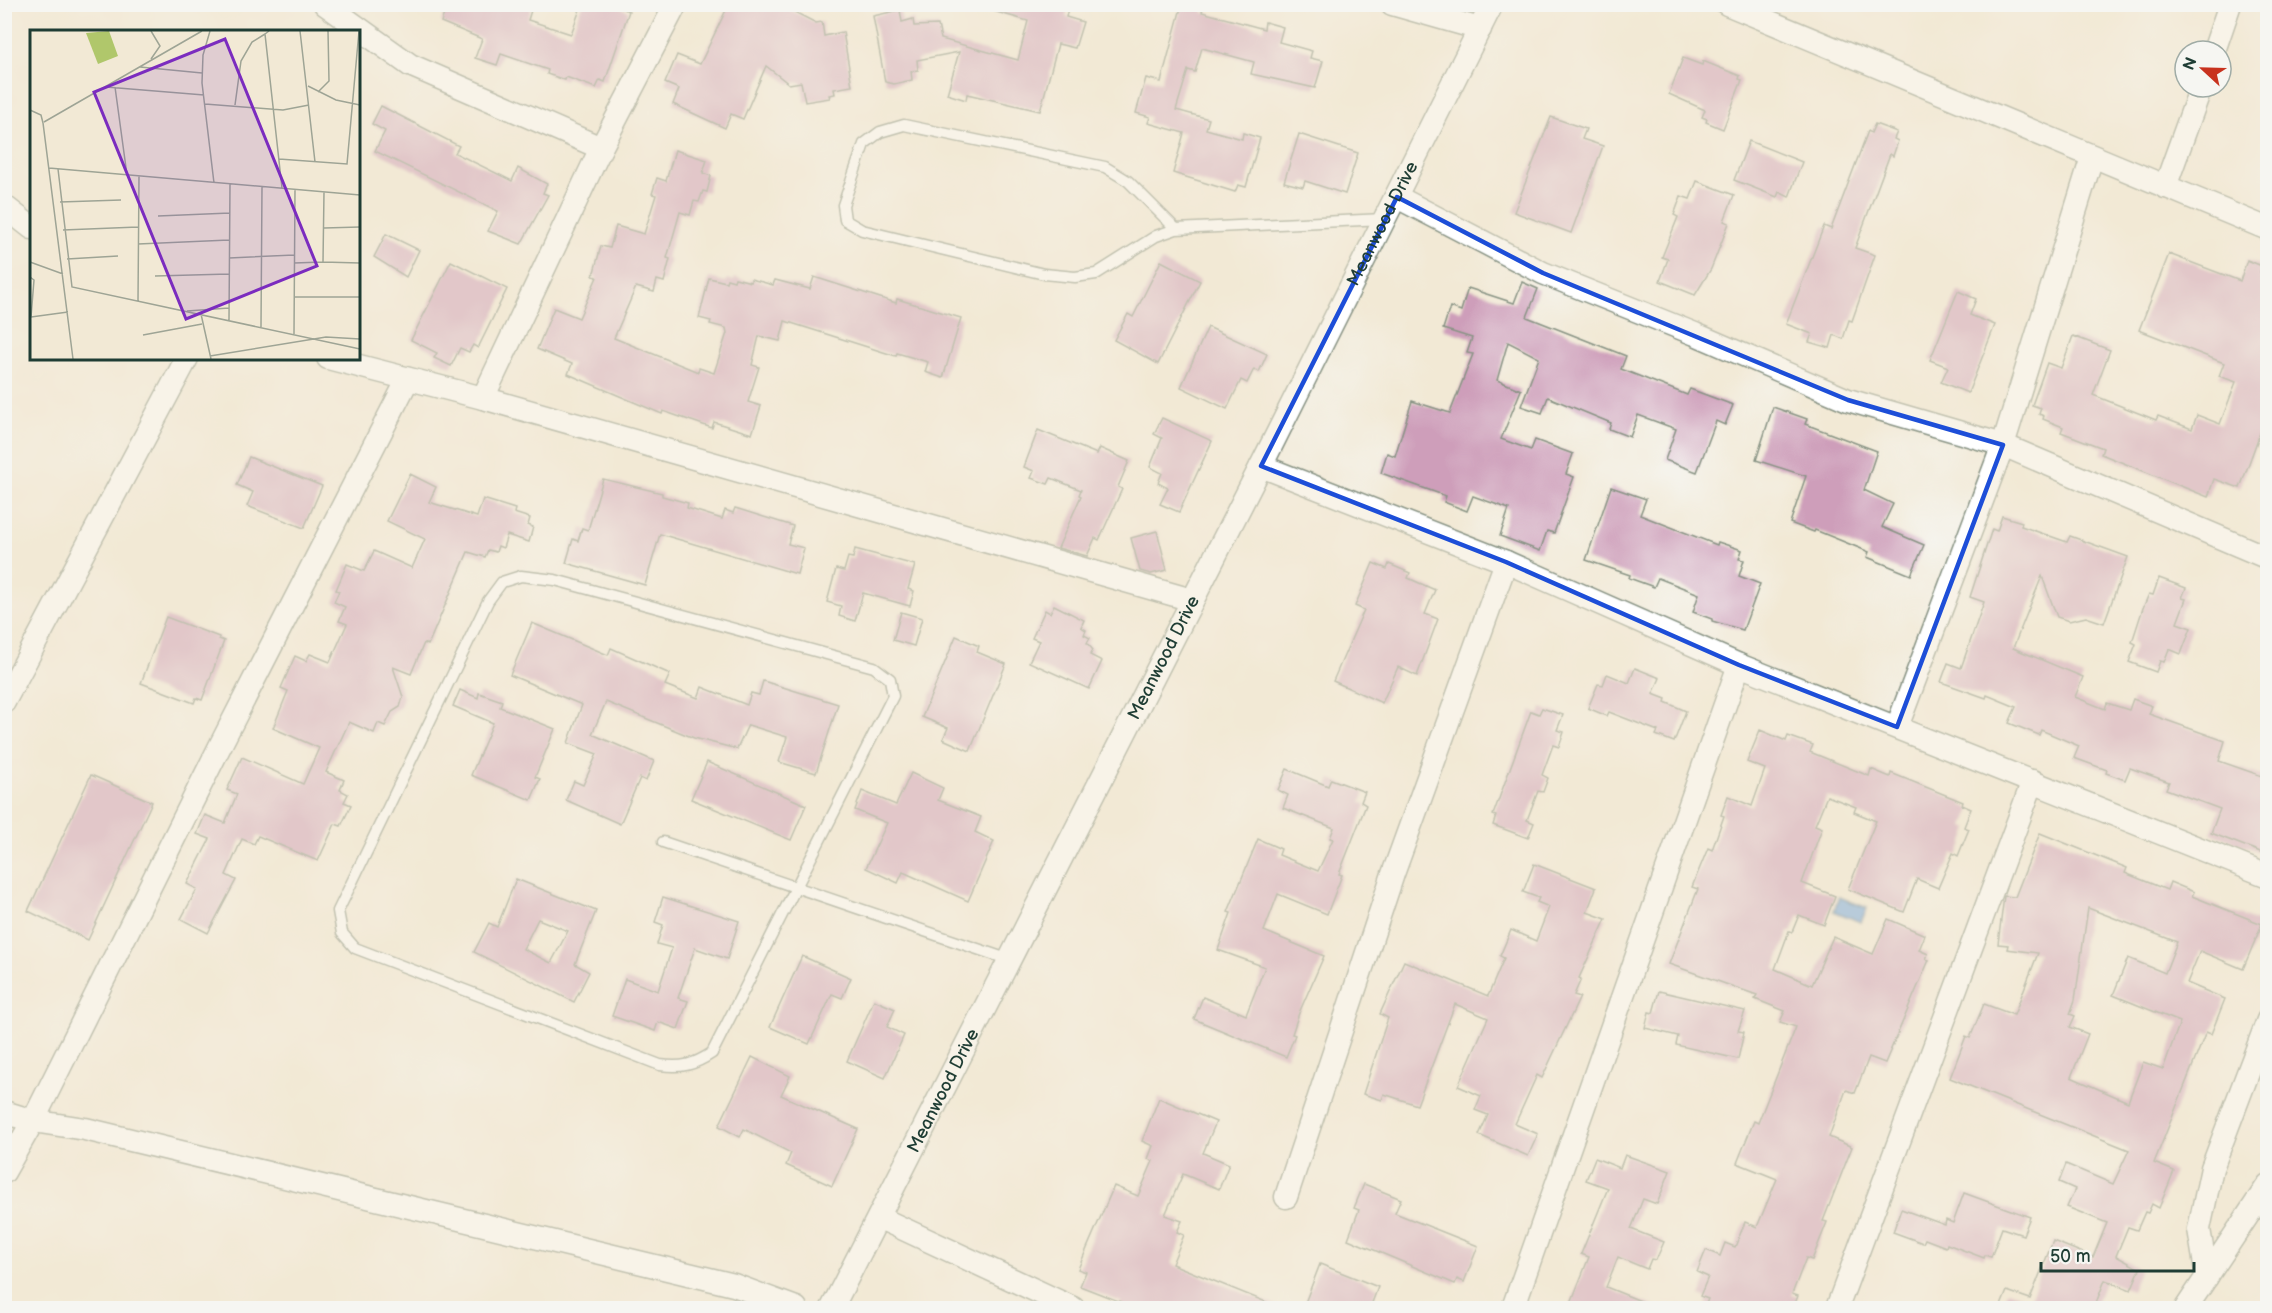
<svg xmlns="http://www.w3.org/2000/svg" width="2272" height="1313" viewBox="0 0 2272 1313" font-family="'Balsamiq Sans',sans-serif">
  <rect width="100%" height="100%" fill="#f6f6f2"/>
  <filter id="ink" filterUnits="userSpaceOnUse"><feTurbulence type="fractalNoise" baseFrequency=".0167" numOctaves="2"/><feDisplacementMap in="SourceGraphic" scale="12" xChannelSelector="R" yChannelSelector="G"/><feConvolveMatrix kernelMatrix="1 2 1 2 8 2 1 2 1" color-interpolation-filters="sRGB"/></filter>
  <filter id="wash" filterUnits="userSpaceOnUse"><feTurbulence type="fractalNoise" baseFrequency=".008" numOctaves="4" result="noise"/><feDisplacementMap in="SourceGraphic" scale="24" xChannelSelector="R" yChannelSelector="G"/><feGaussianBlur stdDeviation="1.35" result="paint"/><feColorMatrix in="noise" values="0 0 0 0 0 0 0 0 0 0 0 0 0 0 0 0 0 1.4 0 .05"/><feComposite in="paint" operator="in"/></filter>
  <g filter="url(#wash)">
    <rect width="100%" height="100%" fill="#f2e9d5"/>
    <polygon fill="#72a7df" stroke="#48728a" stroke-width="1.5" points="1839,897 1867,908 1861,922 1834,911"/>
    <g id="blocks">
      <g fill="#ce9eba" fill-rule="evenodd">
        <polygon points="448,4 533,4 528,20 571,34 582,4 611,4 629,11 605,82 600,80 596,88 566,77 565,80 547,74 548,70 501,54 497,65 475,58 482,39 441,22"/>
        <polygon points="729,4 779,4 816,23 822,22 824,36 843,32 852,86 834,89 835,94 829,95 830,98 805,102 801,82 789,84 766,66 743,119 731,114 725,128 673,104 679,89 665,83 677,55 700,64"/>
        <polygon points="987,4 1069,4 1066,17 1083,22 1075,48 1058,44 1040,111 967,94 966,100 947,94 959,52 917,60 918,70 911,71 912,80 894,84 885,82 873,16 900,10 902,22 913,19 914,26 938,25 941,39 1018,60 1028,21 986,9"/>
        <polygon points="1182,4 1204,4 1202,12 1264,29 1265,22 1283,27 1279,42 1312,51 1310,58 1323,61 1315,88 1251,74 1254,62 1202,48 1195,72 1188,70 1176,110 1209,119 1206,129 1242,139 1243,133 1260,138 1246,187 1238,185 1235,192 1173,173 1184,133 1148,123 1150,117 1136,113 1146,78 1161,82"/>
        <polygon points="1683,58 1702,65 1703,61 1740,76 1739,79 1742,80 1723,129 1706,122 1707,119 1702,117 1705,110 1669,94"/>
        <polygon points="381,106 459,146 455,153 512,181 518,168 547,184 543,193 548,195 521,244 488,231 498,211 375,151 385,131 372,124"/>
        <polygon points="1551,117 1586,129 1582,139 1603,146 1571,233 1514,212"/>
        <polygon points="1875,124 1897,132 1894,139 1898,141 1893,156 1890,154 1855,248 1875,255 1852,321 1849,320 1843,339 1834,335 1830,348 1809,342 1812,334 1786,324 1824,226 1831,229 1868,131 1871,133"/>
        <polygon points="1299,134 1358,153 1345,194 1305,181 1303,187 1284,182"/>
        <polygon points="1749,141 1802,162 1789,197 1779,192 1777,197 1734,180"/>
        <polygon points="675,150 707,160 703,173 711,176 707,192 703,191 699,202 694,201 690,215 680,212 667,258 670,259 664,282 657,280 654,292 636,287 614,338 698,372 699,368 714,373 727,333 726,328 710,324 711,321 699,318 709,278 726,282 727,279 734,281 735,278 751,282 751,279 773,285 775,280 810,289 814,277 896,303 897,299 961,318 943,378 925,372 928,362 897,353 896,356 785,321 780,341 759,336 752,365 759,367 748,402 761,406 752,434 714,422 712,428 663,411 662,414 568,374 572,364 537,349 554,308 579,318 597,277 593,276 601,246 610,248 616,226 644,234 656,195 652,194 657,178 666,181"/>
        <polygon points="1697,181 1734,195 1724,221 1729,223 1711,269 1695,295 1660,281 1668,259 1662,257 1678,217 1674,215 1681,196 1690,199"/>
        <polygon points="386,234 419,250 406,277 374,257"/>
        <polygon points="2169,254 2240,281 2247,260 2262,266 2260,272 2268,275 2268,411 2240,488 2214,479 2208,497 2101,454 2103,448 2061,432 2063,427 2043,419 2044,416 2039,414 2041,408 2032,405 2047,363 2061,368 2073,336 2110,350 2093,395 2156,420 2158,416 2192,429 2197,415 2220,424 2236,382 2219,376 2224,363 2139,330"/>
        <polygon points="451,261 507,289 478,348 473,345 469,352 460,348 451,366 434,358 437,353 411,340"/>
        <polygon points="1161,261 1200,281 1158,364 1114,340 1128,314 1133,317"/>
        <polygon points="1522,282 1538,289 1527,317 1626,356 1621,369 1687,395 1690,389 1733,405 1725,425 1716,421 1697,472 1665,460 1676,429 1638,415 1630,437 1609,429 1611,423 1548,397 1542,413 1521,406 1539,358 1508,342 1497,380 1521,390 1501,439 1531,450 1535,440 1573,454 1566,474 1574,477 1554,533 1547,531 1540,551 1500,536 1509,509 1473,496 1467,511 1444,502 1446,496 1381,473 1387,453 1395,456 1412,401 1450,413 1473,354 1467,353 1472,338 1443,329 1450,307 1461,311 1468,288 1514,303"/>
        <polygon points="1958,291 1976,299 1970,315 1995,325 1968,393 1941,382 1948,367 1930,360"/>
        <polygon points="1208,327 1267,354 1259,372 1254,369 1247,383 1241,380 1227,409 1181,387"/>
        <polygon points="1773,407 1807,419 1805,424 1877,451 1864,490 1893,504 1882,527 1924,545 1911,575 1867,557 1869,552 1815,530 1814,532 1790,523 1806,476 1756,460"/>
        <polygon points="1162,418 1212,441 1179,512 1160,504 1168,488 1158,483 1162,473 1150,467 1162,438 1154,434"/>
        <polygon points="1038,430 1097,454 1100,448 1129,461 1118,487 1122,489 1099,540 1095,538 1087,556 1058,548 1081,496 1079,495 1081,490 1051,478 1048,484 1031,478 1034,471 1024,467"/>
        <polygon points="249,457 322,486 304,528 247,506 253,492 237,485"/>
        <polygon points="410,474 436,487 429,502 477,517 483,499 515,509 514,513 530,518 528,525 533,527 529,542 507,535 503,548 498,546 496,552 488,550 485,557 468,552 428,645 424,643 411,674 393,667 403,697 400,707 392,712 385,726 378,723 374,733 349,722 326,772 344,780 340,790 348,794 344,802 351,805 341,826 335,824 318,861 258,836 254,844 242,839 226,875 236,880 208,933 181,919 197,889 187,884 210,839 197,834 205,815 225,823 237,794 227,790 242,757 303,784 319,748 273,728 288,691 281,688 295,656 306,661 310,654 330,662 347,624 339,621 345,607 334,602 339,591 336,590 347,564 364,571 374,551 412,568 425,539 387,521"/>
        <polygon points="603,479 662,493 662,496 688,503 687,508 722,519 725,510 733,513 735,508 793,526 788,544 804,548 797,574 660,534 645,585 566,563 573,539 578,541 582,528 588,530"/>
        <polygon points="1611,487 1646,499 1640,515 1717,545 1718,542 1742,550 1739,559 1744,560 1739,576 1760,584 1743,630 1712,621 1712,619 1693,612 1699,594 1658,578 1654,587 1629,578 1630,575 1586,560"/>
        <polygon points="2002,516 2022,522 2021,526 2067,542 2070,536 2128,557 2104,623 2086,617 2069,621 2057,617 2042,576 2013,648 2083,677 2075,697 2105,709 2107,703 2129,710 2133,699 2152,706 2149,714 2225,741 2219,761 2268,778 2268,842 2263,853 2211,833 2220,809 2166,789 2169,782 2130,768 2125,780 2106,773 2107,770 2074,758 2079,746 2041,730 2039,735 2009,723 2016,707 1987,695 1986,698 1941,682 1948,663 1961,668 1984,602 1970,597 1992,529 1997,531"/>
        <polygon points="1157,531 1167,570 1151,574 1140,571 1131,538"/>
        <polygon points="855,549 915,565 908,589 914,591 910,606 863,593 855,621 839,616 841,606 827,602 836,569 844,571 848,557 853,558"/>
        <polygon points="1373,563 1387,569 1389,564 1410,573 1408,578 1435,590 1425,614 1438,619 1417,676 1398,667 1382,703 1333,681 1364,610 1355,606"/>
        <polygon points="2159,578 2186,588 2182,598 2186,599 2177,623 2191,628 2181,654 2169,649 2164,662 2160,661 2156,672 2129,662 2136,644 2132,642 2143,608 2149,594 2153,595"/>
        <polygon points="1054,605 1084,620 1081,627 1086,630 1084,635 1090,638 1087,643 1093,650 1090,655 1102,661 1089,689 1029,662 1039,641 1032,638 1045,610 1050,613"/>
        <polygon points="901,612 922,618 914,646 893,640"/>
        <polygon points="166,617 219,637 219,639 224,641 202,700 196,698 194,703 141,683"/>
        <polygon points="532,623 608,655 611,648 670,674 665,685 698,698 702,687 747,705 751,693 759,695 763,681 838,704 816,773 779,762 787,737 748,725 737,749 694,738 606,702 592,734 654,761 646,781 640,778 620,824 566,800 574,781 583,785 597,754 568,743 582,705 510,675"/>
        <polygon points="956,636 979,646 977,652 1006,664 970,751 943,739 948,728 922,717"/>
        <polygon points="1635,668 1660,678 1653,694 1666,699 1665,702 1686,711 1674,742 1656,735 1658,731 1609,712 1607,716 1588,708 1598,684 1603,685 1607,674 1629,683"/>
        <polygon points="460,690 478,698 479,693 502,701 500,707 555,729 535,777 540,779 531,800 471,775 493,723 453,706"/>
        <polygon points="1542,708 1563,715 1557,730 1564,732 1559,747 1553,745 1542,775 1548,778 1543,792 1538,791 1527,820 1534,823 1528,838 1493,825 1496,816 1493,815 1531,711 1539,714"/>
        <polygon points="1760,730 1786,741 1788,736 1813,745 1810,752 1869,776 1871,769 1890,777 1891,773 1963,802 1962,805 1971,809 1964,827 1969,829 1958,856 1953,853 1938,888 1917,879 1904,912 1848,889 1876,821 1854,812 1856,807 1827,796 1815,825 1822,828 1802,883 1835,896 1824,925 1799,915 1792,932 1789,931 1775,969 1812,985 1833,937 1873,954 1888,919 1925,935 1919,950 1928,954 1926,959 1929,960 1885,1063 1869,1057 1855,1093 1846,1090 1829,1137 1852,1147 1823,1221 1827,1222 1812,1260 1806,1258 1792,1294 1798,1296 1793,1308 1718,1308 1706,1304 1708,1299 1700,1296 1708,1277 1697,1272 1706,1250 1720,1256 1725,1243 1735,1247 1745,1222 1757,1227 1777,1179 1737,1163 1754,1121 1758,1123 1796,1027 1780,1022 1785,1011 1755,999 1757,995 1669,964 1698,889 1692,887 1708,848 1712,850 1724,816 1721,815 1728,796 1752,806 1765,769 1747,762"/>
        <polygon points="707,762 806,805 791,840 691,799"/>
        <polygon points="1287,769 1328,786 1331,779 1365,792 1361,802 1366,805 1339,874 1342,875 1327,914 1278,894 1264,931 1324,956 1299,1013 1292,1034 1295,1035 1286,1057 1194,1019 1203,997 1246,1015 1265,967 1218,950 1231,913 1228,912 1258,839 1281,849 1279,855 1318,871 1333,839 1330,838 1334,828 1283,808 1288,795 1278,790"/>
        <polygon points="911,773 943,788 938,800 981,817 975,832 994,841 968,901 903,872 898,883 866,868 887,823 855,810 862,791 896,805"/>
        <polygon points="91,775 152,802 88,940 28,911"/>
        <path d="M2040,833L2127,868L2125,873L2167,890L2170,882L2194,892L2192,896L2262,924L2243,969L2200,951L2187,983L2225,999L2211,1034L2206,1032L2154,1163L2174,1171L2159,1208L2152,1204L2148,1213L2145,1212L2137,1230L2128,1227L2116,1256L2140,1269L2131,1290L2105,1280L2094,1308H2000L2007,1291L2030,1299L2053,1241L2093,1257L2107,1223L2067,1207L2075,1189L2059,1182L2066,1164L2113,1184L2129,1150L1950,1078L1966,1036L1970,1038L1984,1004L2014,1015L2038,953L2007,949L2008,945L1998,944L2004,896L2015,897ZM2088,908L2177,942L2165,973L2128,958L2113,995L2180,1022L2163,1069L2143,1062L2128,1102L2071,1077L2088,1034L2070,1027L2075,1016L2070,1014L2075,1000Z"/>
        <polygon points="1534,864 1596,888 1587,912 1606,919 1579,978 1581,979 1574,995 1580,997 1542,1078 1537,1075 1515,1124 1538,1134 1528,1156 1479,1135 1488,1115 1475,1110 1481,1096 1458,1086 1488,1018 1455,1004 1417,1105 1384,1094 1382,1100 1363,1094 1388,1018 1380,1014 1404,961 1488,996 1504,958 1500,956 1511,930 1536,941 1549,907 1537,902 1539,898 1523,892"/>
        <path d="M516,879L596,911L575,964L589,972L574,1002L474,952L489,923L497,927ZM538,919L568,931L551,963L523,949Z"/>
        <polygon points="663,897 739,921 727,959 695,948 678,998 688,1001 678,1029 658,1022 655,1031 612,1016 625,979 658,991 672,948 657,944 663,925 655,922"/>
        <polygon points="802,956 851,978 842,998 832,994 809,1044 770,1027"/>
        <polygon points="1659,991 1745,1011 1738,1031 1744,1032 1738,1059 1676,1045 1678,1036 1645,1028 1649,1012 1653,1013"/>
        <polygon points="874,1000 895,1009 887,1027 904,1035 885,1078 847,1061"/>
        <polygon points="752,1057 790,1076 781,1095 858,1129 832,1186 786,1165 791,1153 744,1129 740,1137 719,1126"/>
        <polygon points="1159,1098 1216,1122 1203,1153 1229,1164 1219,1189 1183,1174 1165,1215 1182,1221 1177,1232 1184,1235 1172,1264 1281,1308 1119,1308 1121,1302 1080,1286 1086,1272 1078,1269 1114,1186 1138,1196 1153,1161 1148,1159 1153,1146 1142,1141"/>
        <polygon points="1625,1155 1670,1171 1657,1204 1643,1199 1631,1229 1664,1242 1656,1260 1651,1259 1647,1269 1618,1257 1606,1287 1658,1308 1569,1308 1589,1257 1581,1254 1608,1188 1586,1180 1595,1158 1620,1168"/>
        <polygon points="1364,1184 1401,1199 1395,1213 1478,1246 1464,1282 1457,1279 1455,1284 1348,1239 1359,1210 1354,1208"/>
        <polygon points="1964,1193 2030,1217 2023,1235 2002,1228 1991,1257 1985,1255 1984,1258 1947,1244 1946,1247 1925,1239 1923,1243 1893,1232 1901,1209 1945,1225 1946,1220 1953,1223"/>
        <polygon points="1320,1264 1378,1287 1370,1308 1303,1308"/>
      </g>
    </g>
  </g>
  <g filter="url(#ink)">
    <use href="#blocks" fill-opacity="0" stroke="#889384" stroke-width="1.5"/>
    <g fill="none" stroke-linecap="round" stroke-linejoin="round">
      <defs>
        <g id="service">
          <polyline points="1176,229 1128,181 1105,167 904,125 880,132 864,144 843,205 845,220 862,230 1044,274 1075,277 1096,274 1156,236 1176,229 1384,219"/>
          <path d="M521,576L555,580L874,667L890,679L893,696L712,1053C694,1065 682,1068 660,1065L355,948L342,933L338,911L488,601L502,582Z"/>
          <polyline points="663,842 1010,960"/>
        </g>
        <g id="minor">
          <polyline points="325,4 410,65 601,148"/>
          <polyline points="1392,4 1480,29"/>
          <polyline points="1727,4 2268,229"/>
          <polyline points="2214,51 2230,4"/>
          <polyline points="2165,187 2201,87"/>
          <polyline points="1397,197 1543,273 1695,334 1848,400 2003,445 2268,558"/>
          <polyline points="4,206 32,228"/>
          <polyline points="328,358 483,398 1192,600"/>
          <polyline points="483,398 601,148 676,4"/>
          <polyline points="1261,466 1506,562 1739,665 2268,876"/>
          <polyline points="4,702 187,358"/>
          <polyline points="1897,727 2003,445 2092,157"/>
          <polyline points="4,1112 33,1121 85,1129 734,1285 796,1308"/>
          <polyline points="4,1172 33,1121 221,744 408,379"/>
          <polyline points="1286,1197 1393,874 1506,562"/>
          <polyline points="880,1218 1073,1308"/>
          <polyline points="2207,1277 2199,1229 2212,1168 2268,1020"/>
          <path id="s1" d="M832,1308L1261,466L1492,4"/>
          <polyline points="1513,1308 1739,665"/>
          <polyline points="1837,1308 2033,781"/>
          <polyline points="2186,1308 2268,1185"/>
        </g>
      </defs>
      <use href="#service" stroke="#889384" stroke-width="13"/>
      <use href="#minor" stroke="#889384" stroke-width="25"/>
      <use href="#service" stroke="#fff" stroke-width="10"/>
      <use href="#minor" stroke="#fff" stroke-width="22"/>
    </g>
  </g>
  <path d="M0 0H2272V1313H0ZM1397,197L1543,273L1848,400L2003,445L1897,727L1739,665L1506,562L1261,466Z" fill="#f2e9d5" fill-opacity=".55" fill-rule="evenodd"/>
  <path fill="none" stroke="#1d4ed8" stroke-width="4.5" stroke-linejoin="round" d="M1397,197L1543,273L1848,400L2003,445L1897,727L1739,665L1506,562L1261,466Z"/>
  <g text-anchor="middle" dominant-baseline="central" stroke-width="4.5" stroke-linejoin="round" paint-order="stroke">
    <g font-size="18" fill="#1f3d34" stroke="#f6f6f2">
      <text stroke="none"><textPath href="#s1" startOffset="1216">Meanwood Drive</textPath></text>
      <text stroke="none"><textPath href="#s1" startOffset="730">Meanwood Drive</textPath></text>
      <text stroke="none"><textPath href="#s1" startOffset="244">Meanwood Drive</textPath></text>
    </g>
  </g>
  <g transform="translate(30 30)">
    <rect width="330" height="330" fill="#f2e9d5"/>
    <path d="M79,1L88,26L68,34L56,3Z" fill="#b0c76b"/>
    <path fill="none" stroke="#9ea495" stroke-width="1.5" d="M180,1L173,25L172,53L184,153M239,1L235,4L252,158M270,1L285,132M121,29L130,16L121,1M110,37L172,43M278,56L306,70L330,75M76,57L174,65M85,57L97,145M288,62L299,51L298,1M175,74L253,80L279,75M205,75L211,31L222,12L235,4M0,80L11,85L13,93L43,329M14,92L172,1M249,129L317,134L329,1M19,138L330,165M28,139L42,257L330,319M294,162L293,232L330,233M30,172L91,170M128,186L200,183M294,198L330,197M33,200L108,197M108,214L199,210M199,228L264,225M37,229L88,226M0,232L33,244M264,233L293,232M125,246L199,244M0,247L4,250L1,287M264,267H330M108,271L109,146M157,281L199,278M171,284L181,329M1,287L38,282M199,290L200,154M231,297L232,157M264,304L265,159M113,305L172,294M180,326L296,307L330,309"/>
    <path fill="#7b2cbf" fill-opacity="0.15" stroke="#7b2cbf" stroke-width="3" d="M195,9L287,236L156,289L64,62Z"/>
    <rect width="330" height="330" fill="none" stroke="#1f3d34" stroke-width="3"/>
  </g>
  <rect width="2272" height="1313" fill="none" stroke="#f6f6f2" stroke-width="24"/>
  <g transform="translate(2203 69) rotate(292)"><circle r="28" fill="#f6f6f2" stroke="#a0aca6" stroke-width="1.5"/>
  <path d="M0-4.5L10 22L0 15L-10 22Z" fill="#c8321e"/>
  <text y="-9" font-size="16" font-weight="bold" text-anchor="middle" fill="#1f3d34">N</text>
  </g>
  <path d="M2041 1262v9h153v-9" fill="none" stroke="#1f3d34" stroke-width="3"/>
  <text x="2050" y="1262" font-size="18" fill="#1f3d34" stroke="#f6f6f2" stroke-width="4.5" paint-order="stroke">50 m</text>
</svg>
